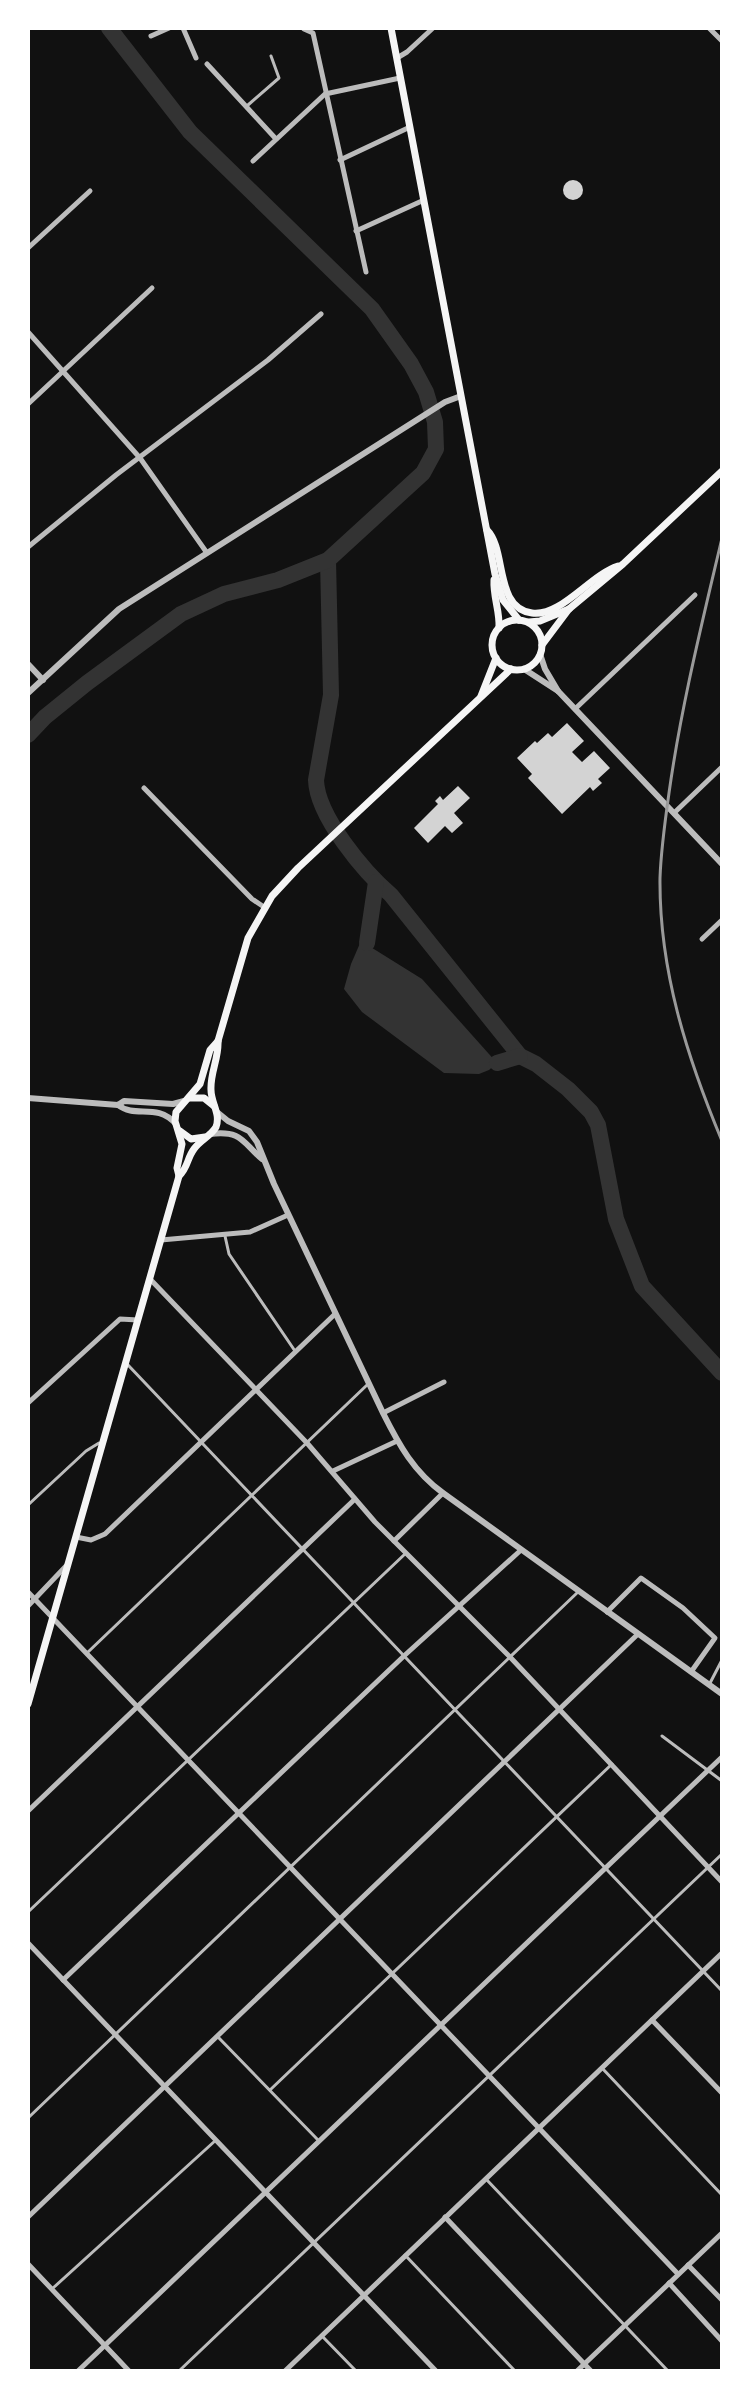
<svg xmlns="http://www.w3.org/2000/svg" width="750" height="2399" viewBox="0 0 750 2399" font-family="'Noto Serif',serif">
  <rect width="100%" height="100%" fill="#111"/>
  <polygon fill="#333" points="361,941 422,979 497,1063 489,1070 479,1074 444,1073 362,1012 344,989 351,964"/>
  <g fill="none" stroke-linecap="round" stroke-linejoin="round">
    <g stroke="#333" stroke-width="16">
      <path d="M328,560L331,695L316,780C317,816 364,872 391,895L520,1056L536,1064L568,1089L591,1112L598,1125L616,1219L642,1286L722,1373"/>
      <polyline points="28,735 45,717 87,683 181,614 224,594 278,580 328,560 423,473 436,449 435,422 426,392 411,364 372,309 190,132 109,28"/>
      <polyline points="367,943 376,882"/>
      <polyline points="497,1063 520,1056"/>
    </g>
  </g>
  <g fill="#d3d3d3">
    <circle cx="573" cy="190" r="10"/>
    <polygon points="567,723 584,741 572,752 582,762 594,751 610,768 598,779 602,783 593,791 590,787 562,814 528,778 532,774 517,758 535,741 537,743 548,733 552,737"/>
    <polygon points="458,786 470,798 454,813 463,823 452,833 445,826 428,843 414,828 438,804 435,801 440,796 443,800"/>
  </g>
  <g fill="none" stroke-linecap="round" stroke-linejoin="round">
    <g stroke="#bcbcbc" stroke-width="3">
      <polyline points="248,105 279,78 271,56"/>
      <polyline points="225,1236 229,1254 295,1351"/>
      <polyline points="128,1365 722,1991"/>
      <polyline points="28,1505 86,1451 99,1443"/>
      <polyline points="87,1653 367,1385"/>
      <polyline points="709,1685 722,1660"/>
      <polyline points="662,1736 722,1781"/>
      <polyline points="28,1912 406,1553"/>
      <polyline points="218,2037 318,2140"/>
      <polyline points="602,2068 722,2195"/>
      <polyline points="270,2090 612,1764"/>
      <polyline points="28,2118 578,1592"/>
      <polyline points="486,2179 668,2371"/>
      <polyline points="405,2255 515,2371"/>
      <polyline points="53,2288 216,2140"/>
      <polyline points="322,2336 356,2371"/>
      <polyline points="179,2371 722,1854"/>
    </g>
    <g stroke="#bcbcbc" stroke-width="5">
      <polyline points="183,28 196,58"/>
      <polyline points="709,28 722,41"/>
      <polyline points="304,29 313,33 366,272"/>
      <polyline points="151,36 169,28"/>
      <polyline points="397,58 407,52 433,28"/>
      <polyline points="207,64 276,139"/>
      <polyline points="340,160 410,127"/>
      <polyline points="253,161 325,94 400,78"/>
      <polyline points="356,231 424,200"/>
      <polyline points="28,248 90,191"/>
      <polyline points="28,332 140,458 207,553"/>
      <polyline points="28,404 152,288"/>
      <polyline points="28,547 116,475 268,360 321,314"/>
      <polyline points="575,709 695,595"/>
      <polyline points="144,788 252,899 264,907"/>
      <polyline points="674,813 722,767"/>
      <polyline points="702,939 722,920"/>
      <polyline points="161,1240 250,1232 288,1215"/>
      <polyline points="150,1279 307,1443 375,1522 510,1657 722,1882"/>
      <polyline points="28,1403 120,1319 138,1320"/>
      <polyline points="383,1413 444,1382"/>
      <polyline points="333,1471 397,1441"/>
      <polyline points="76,1537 91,1540 105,1534 335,1314"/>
      <polyline points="394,1541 443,1493"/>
      <polyline points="28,1592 678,2274"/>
      <polyline points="28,1606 66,1566"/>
      <polyline points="607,1612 641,1578 683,1608 715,1638 691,1672"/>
      <polyline points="28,1811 355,1499"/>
      <polyline points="28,1943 436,2371"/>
      <polyline points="63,1980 405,1655 521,1550"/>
      <polyline points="652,2020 722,2093"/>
      <polyline points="28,2217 638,1634"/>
      <polyline points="445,2217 591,2371"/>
      <polyline points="28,2264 129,2371"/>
      <polyline points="688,2265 722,2300"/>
      <polyline points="669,2283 722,2341"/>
      <polyline points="78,2371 722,1757"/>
      <polyline points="285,2371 722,1953"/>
      <polyline points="577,2371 722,2233"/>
    </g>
    <g stroke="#bcbcbc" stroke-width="6">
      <polyline points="540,654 545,669 558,691"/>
      <polyline points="28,664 43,680"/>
      <polyline points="524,669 558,691 722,864"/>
      <polyline points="28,693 119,609 445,402 461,396"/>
      <polyline points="28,1098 118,1105 124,1101 173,1104 184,1101"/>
      <path d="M118,1105C136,1119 156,1102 176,1124"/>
      <path d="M217,1112L228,1121L249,1131L257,1142L274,1184L383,1413C399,1445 414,1472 443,1493L722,1694"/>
      <path d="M210,1134C242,1130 242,1142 262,1159"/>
    </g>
    <g stroke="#f5f5f5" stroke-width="7">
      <polyline points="391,28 495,574 503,600 519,620"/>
      <path d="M487,530C507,550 494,608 532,613C561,617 590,575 618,566"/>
      <path d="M494,580C493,597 500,611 499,628"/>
      <circle cx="517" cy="645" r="25"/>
      <polyline points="529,622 540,621 569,609"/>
      <polyline points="542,645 569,609 623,564 722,471"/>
      <polyline points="481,696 496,658"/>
      <polyline points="190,1098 204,1098 214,1106"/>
      <polyline points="180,1131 191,1139 205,1137"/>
      <path d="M179,1176C188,1168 187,1158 194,1149C200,1140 211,1136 216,1127C221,1114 211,1103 211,1090C210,1073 219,1058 218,1041L248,938L272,896L298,868L511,669"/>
      <polyline points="28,1704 179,1176 177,1168 182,1144 175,1121 176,1112 200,1084 210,1050 218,1041"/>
    </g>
    <path stroke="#9a9a9a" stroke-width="3" d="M722,538C702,623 681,707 669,793C665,821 661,849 660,878C659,970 687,1057 722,1141"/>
  </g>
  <rect width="750" height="2399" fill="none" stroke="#ffffff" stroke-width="60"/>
</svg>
